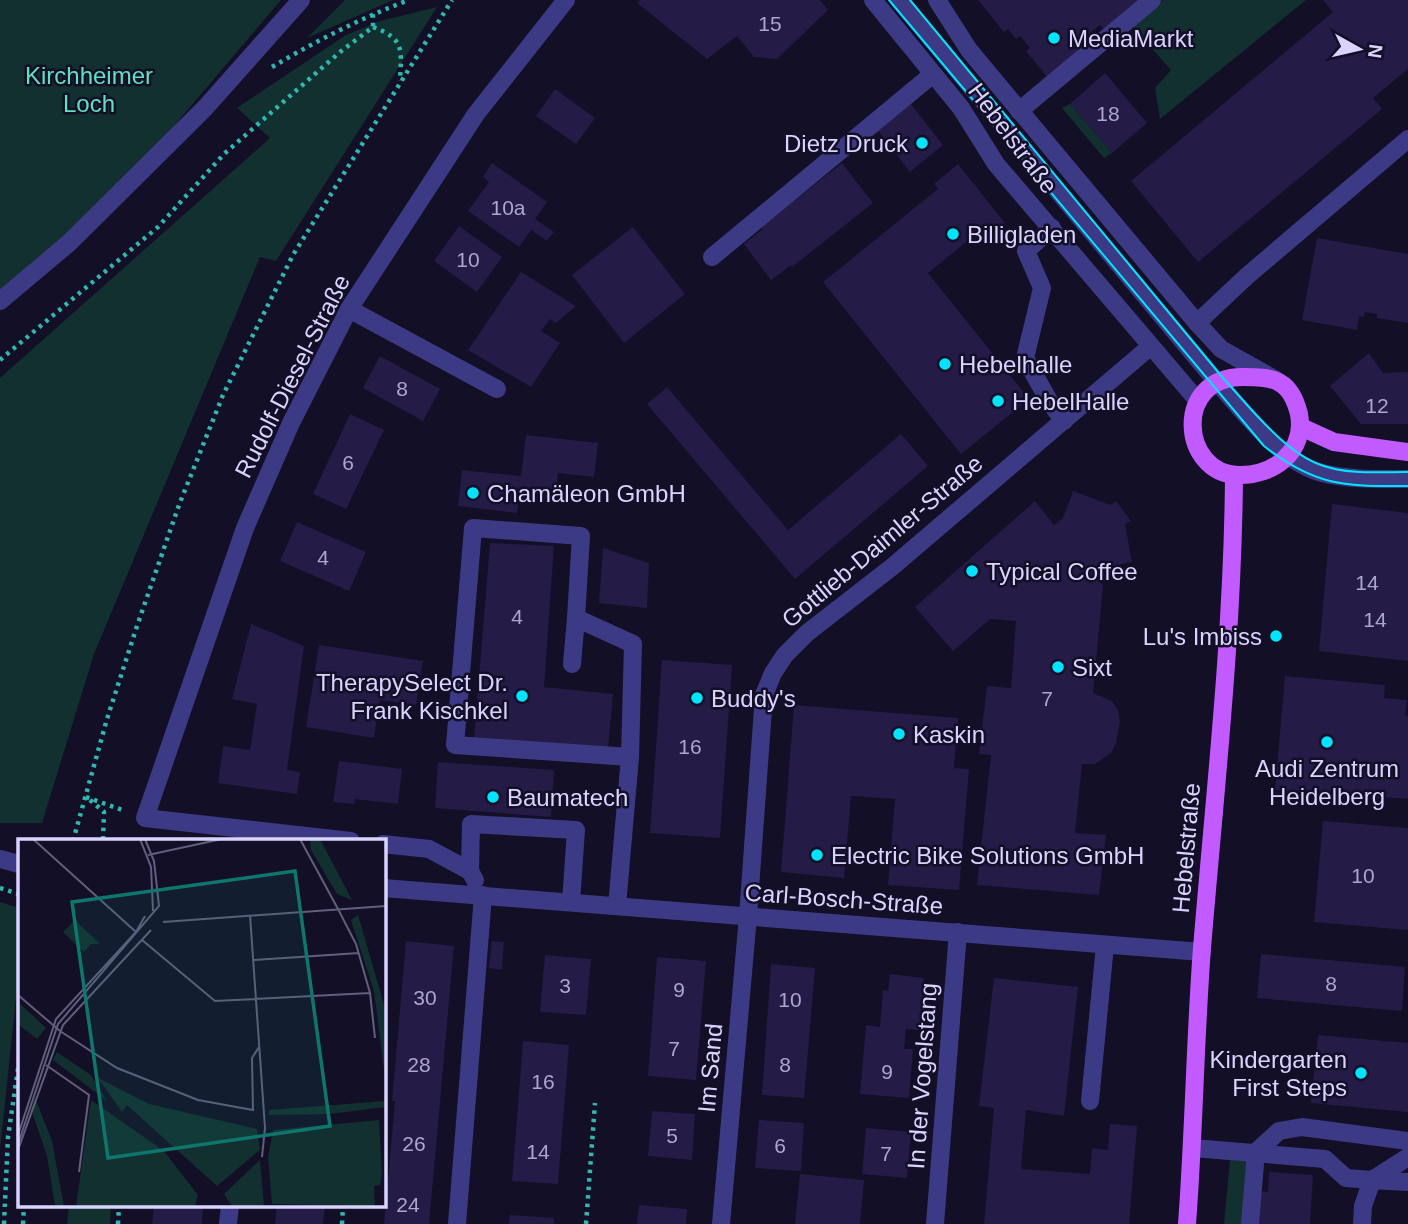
<svg xmlns="http://www.w3.org/2000/svg" width="1408" height="1224" viewBox="0 0 1408 1224" font-family="Arial,sans-serif">
  <rect width="100%" height="100%" fill="#130f26"/>
  <g fill="#12302f">
    <polygon points="0,0 281,0 162,140 0,299"/>
    <polygon points="345,0 393,0 307,38"/>
    <polygon points="1163,0 1306,0 1160,119 1155,88 1171,70 1132,26"/>
    <polygon points="437,7 276,261 260,257 94,654 42,823 0,823 0,378 270,138 237,108 346,35 380,21"/>
    <polygon points="1070,104 1112,153 1104,158 1062,108"/>
    <polygon points="0,902 19,908 19,970 0,1150"/>
    <polygon points="1230,1160 1248,1161 1243,1224 1224,1224"/>
    <polygon points="69,1205 111,1205 110,1224 67,1224"/>
  </g>
  <g fill="#241b47">
    <polygon points="640,0 820,0 828,10 777,59 754,57 737,36 707,59 637,3"/>
    <polygon points="978,0 1143,0 1105,31 1100,25 1085,37 1090,44 1048,78 1026,51 1030,48 1020,36 1016,39 1008,29 1004,32"/>
    <polygon points="1323,0 1408,0 1408,69 1373,98 1382,109 1198,262 1131,181 1333,12"/>
    <polygon points="1105,73 1147,123 1112,153 1070,104"/>
    <polygon points="555,89 595,118 576,144 536,116"/>
    <polygon points="910,103 943,145 910,172 877,129"/>
    <polygon points="492,163 547,202 535,219 554,232 547,241 531,230 519,247 468,211 489,182 483,177"/>
    <polygon points="842,163 873,203 792,267 791,265 771,280 744,244 763,229 761,227"/>
    <polygon points="958,164 1005,223 980,242 975,235 928,273 1029,399 961,454 823,282 938,189 934,184"/>
    <polygon points="459,226 502,257 477,292 434,261"/>
    <polygon points="633,227 685,294 624,343 572,275"/>
    <polygon points="1317,238 1408,254 1408,323 1377,318 1377,314 1365,312 1364,317 1359,316 1357,330 1302,320"/>
    <polygon points="521,272 576,306 556,323 550,319 541,331 560,343 531,387 468,350"/>
    <polygon points="1369,353 1383,373 1408,372 1408,424 1361,424 1330,386"/>
    <polygon points="380,356 440,389 423,421 363,388"/>
    <polygon points="667,387 788,530 901,434 928,466 795,579 647,404"/>
    <polygon points="350,414 384,430 346,509 313,494"/>
    <polygon points="526,435 598,443 594,477 558,473 555,500 519,496 517,513 458,506 462,470 521,476"/>
    <polygon points="1073,491 1110,505 1116,501 1131,521 1125,524 1132,562 1102,568 1094,574 1103,585 1093,693 1112,701 1118,710 1120,721 1116,743 1111,753 1095,764 1082,764 1075,833 1106,835 1099,895 977,885 991,755 979,754 987,686 1011,688 1016,621 990,619 953,651 915,607 1035,501 1054,525 1063,518"/>
    <polygon points="1332,504 1408,513 1408,661 1319,651"/>
    <polygon points="297,522 366,552 349,591 280,561"/>
    <polygon points="490,543 554,546 544,687 613,694 608,749 474,738"/>
    <polygon points="603,548 649,563 647,608 599,603"/>
    <polygon points="251,624 304,646 287,770 300,772 297,794 218,783 223,746 250,750 257,704 232,699"/>
    <polygon points="319,645 423,661 416,705 380,700 374,738 306,727"/>
    <polygon points="662,660 732,665 720,838 650,833"/>
    <polygon points="1285,676 1385,685 1384,698 1407,700 1405,715 1408,716 1408,799 1380,797 1380,799 1275,790"/>
    <polygon points="794,705 958,718 954,768 969,769 959,890 888,885 895,799 851,796 844,878 781,872"/>
    <polygon points="339,761 402,769 398,804 355,799 354,804 333,802"/>
    <polygon points="438,762 554,770 551,817 435,808"/>
    <polygon points="1323,821 1408,828 1408,930 1314,922"/>
    <polygon points="406,941 454,946 429,1224 384,1224 395,1101 392,1101"/>
    <polygon points="492,941 504,942 502,970 489,968"/>
    <polygon points="1261,954 1405,967 1402,1011 1257,998"/>
    <polygon points="545,955 591,959 586,1015 540,1012"/>
    <polygon points="657,957 706,961 696,1080 648,1076"/>
    <polygon points="771,964 815,968 804,1098 762,1095"/>
    <polygon points="890,974 924,978 920,1030 906,1029 904,1049 913,1049 909,1098 860,1094 866,1025 880,1027 883,990 888,991"/>
    <polygon points="994,978 1078,987 1064,1116 1026,1110 1021,1169 1090,1174 1092,1148 1108,1150 1110,1124 1137,1126 1129,1224 984,1224 994,1108 979,1106"/>
    <polygon points="1318,1035 1408,1043 1408,1112 1311,1103"/>
    <polygon points="523,1041 569,1045 558,1184 512,1181"/>
    <polygon points="652,1111 695,1114 692,1160 648,1156"/>
    <polygon points="759,1120 804,1123 801,1171 755,1168"/>
    <polygon points="866,1128 911,1132 907,1178 862,1174"/>
    <polygon points="1269,1172 1313,1175 1310,1224 1258,1224 1260,1191 1268,1192"/>
    <polygon points="800,1174 864,1180 860,1224 795,1224"/>
    <polygon points="154,1205 203,1205 202,1224 152,1224"/>
    <polygon points="277,1205 325,1205 323,1224 275,1224"/>
    <polygon points="639,1205 687,1209 686,1224 637,1224"/>
    <polygon points="510,1215 554,1218 554,1224 509,1224"/>
  </g>
  <g fill="none" stroke-linecap="round" stroke-linejoin="round">
    <g stroke="#2fb8b0" stroke-width="4.5" stroke-dasharray="3.5 5" stroke-linecap="butt">
      <path d="M373,27C406,39 401,51 400,81"/>
      <path d="M272,67C316,41 361,18 409,0"/>
      <polyline points="0,360 158,227 224,154 340,52 373,27 373,13"/>
      <polyline points="86,797 125,811"/>
      <polyline points="90,800 104,812 103,841"/>
      <polyline points="73,841 107,719 137,626 179,505 223,395 293,255 452,0"/>
      <polyline points="0,888 19,894"/>
      <polyline points="4,1224 8,1137 19,1062"/>
      <polyline points="23,1224 24,1205"/>
      <polyline points="118,1224 119,1205"/>
      <polyline points="342,1224 343,1205"/>
      <polyline points="586,1224 595,1103"/>
    </g>
    <g stroke="#3d3a85" stroke-width="18">
      <polyline points="873,0 961,108 996,164 1198,401"/>
      <path d="M899,0L1216,381C1244,411 1280,462 1322,473C1350,480 1379,479 1408,479"/>
      <polyline points="937,0 969,50 1197,323 1221,349 1278,381"/>
      <polyline points="1019,111 1152,0"/>
      <polyline points="1052,228 1026,251 1042,288 1025,358 1049,401 1064,421"/>
      <polyline points="712,257 933,74"/>
      <polyline points="0,301 69,243 205,108 301,0"/>
      <polyline points="349,309 497,389"/>
      <polyline points="1197,323 1247,276 1408,139"/>
      <polyline points="572,664 576,618"/>
      <polyline points="351,841 145,818 245,528 291,423 349,309 476,114 566,0"/>
      <polyline points="383,844 429,849 470,871 475,880"/>
      <polyline points="0,859 19,864"/>
      <polyline points="470,871 471,824 576,830 571,902"/>
      <polyline points="383,888 1202,952"/>
      <polyline points="617,906 630,757 633,644 576,618 581,536 473,528 455,745 630,757"/>
      <polyline points="1090,1101 1105,945"/>
      <polyline points="1193,1148 1325,1159 1346,1178 1372,1180 1408,1157"/>
      <polyline points="228,1224 230,1205"/>
      <polyline points="457,1224 483,895"/>
      <polyline points="721,1224 748,916 764,695 773,673 785,655 807,633 892,567 1151,346"/>
      <polyline points="935,1224 958,932"/>
      <polyline points="1250,1224 1256,1152 1279,1131 1302,1127 1408,1141"/>
      <polyline points="1362,1224 1363,1206 1372,1180 1408,1182"/>
    </g>
    <g stroke="#c25bff" stroke-width="18">
      <path d="M1244,377C1255,377 1271,377 1280,383C1291,389 1296,402 1299,414C1306,452 1273,476 1238,475C1181,474 1172,376 1244,377Z"/>
      <polyline points="1301,427 1334,442 1408,452"/>
      <path d="M1187,1224C1194,1132 1195,1040 1202,948C1215,791 1233,633 1234,475"/>
    </g>
    <g stroke="#00e5ff" stroke-width="2">
      <path d="M889,0L1264,446C1316,487 1344,486 1408,486"/>
      <path d="M910,0L1223,378C1249,406 1284,452 1321,465C1348,475 1380,472 1408,472"/>
    </g>
  </g>
  <g fill="#00e5ff" stroke="#130f26" stroke-width="2.5">
    <circle cx="1054" cy="38" r="7"/>
    <circle cx="922" cy="143" r="7"/>
    <circle cx="953" cy="234" r="7"/>
    <circle cx="945" cy="364" r="7"/>
    <circle cx="998" cy="401" r="7"/>
    <circle cx="473" cy="493" r="7"/>
    <circle cx="972" cy="571" r="7"/>
    <circle cx="1276" cy="636" r="7"/>
    <circle cx="1058" cy="667" r="7"/>
    <circle cx="522" cy="696" r="7"/>
    <circle cx="697" cy="698" r="7"/>
    <circle cx="899" cy="734" r="7"/>
    <circle cx="1327" cy="742" r="7"/>
    <circle cx="493" cy="797" r="7"/>
    <circle cx="817" cy="855" r="7"/>
    <circle cx="1361" cy="1073" r="7"/>
  </g>
  <g text-anchor="middle" dominant-baseline="central" stroke-width="5" stroke-linejoin="round" paint-order="stroke">
    <g font-size="21" fill="#aca6d1">
      <text x="770" y="23">15</text>
      <text x="1108" y="113">18</text>
      <text x="508" y="207">10a</text>
      <text x="468" y="259">10</text>
      <text x="402" y="388">8</text>
      <text x="1377" y="405">12</text>
      <text x="348" y="462">6</text>
      <text x="323" y="557">4</text>
      <text x="1367" y="582">14</text>
      <text x="517" y="616">4</text>
      <text x="1375" y="619">14</text>
      <text x="1047" y="698">7</text>
      <text x="690" y="746">16</text>
      <text x="1363" y="875">10</text>
      <text x="1331" y="983">8</text>
      <text x="565" y="985">3</text>
      <text x="679" y="989">9</text>
      <text x="425" y="997">30</text>
      <text x="790" y="999">10</text>
      <text x="674" y="1048">7</text>
      <text x="419" y="1064">28</text>
      <text x="785" y="1064">8</text>
      <text x="887" y="1071">9</text>
      <text x="543" y="1081">16</text>
      <text x="672" y="1135">5</text>
      <text x="414" y="1143">26</text>
      <text x="780" y="1145">6</text>
      <text x="538" y="1151">14</text>
      <text x="886" y="1153">7</text>
      <text x="408" y="1204">24</text>
    </g>
    <g font-size="24" fill="#d9d4ff" stroke="#130f26" text-anchor="start">
      <text x="1068" y="38">MediaMarkt</text>
      <text x="908" y="143" text-anchor="end">Dietz Druck</text>
      <text x="967" y="234">Billigladen</text>
      <text x="959" y="364">Hebelhalle</text>
      <text x="1012" y="401">HebelHalle</text>
      <text x="487" y="493">Chamäleon GmbH</text>
      <text x="986" y="571">Typical Coffee</text>
      <text x="1262" y="636" text-anchor="end">Lu's Imbiss</text>
      <text x="1072" y="667">Sixt</text>
      <text x="508" y="682" text-anchor="end">TherapySelect Dr.<tspan x="508" dy="28">Frank Kischkel</tspan></text>
      <text x="711" y="698">Buddy's</text>
      <text x="913" y="734">Kaskin</text>
      <text x="1327" y="768" text-anchor="middle">Audi Zentrum<tspan x="1327" dy="28">Heidelberg</tspan></text>
      <text x="507" y="797">Baumatech</text>
      <text x="831" y="855">Electric Bike Solutions GmbH</text>
      <text x="1347" y="1059" text-anchor="end">Kindergarten<tspan x="1347" dy="28">First Steps</tspan></text>
    </g>
    <g font-size="24" fill="#5fe0c0" stroke="#130f26">
      <text x="89" y="75">Kirchheimer<tspan x="89" dy="28">Loch</tspan></text>
    </g>
    <g font-size="24" fill="#d9d4ff" stroke="#130f26">
      <text transform="translate(1013 138) rotate(53)">Hebelstraße</text>
      <text transform="translate(292 376) rotate(-63)">Rudolf-Diesel-Straße</text>
      <text transform="translate(882 541) rotate(-40)">Gottlieb-Daimler-Straße</text>
      <text transform="translate(1186 848) rotate(-85)">Hebelstraße</text>
      <text transform="translate(844 899) rotate(4)">Carl-Bosch-Straße</text>
      <text transform="translate(710 1068) rotate(-85)">Im Sand</text>
      <text transform="translate(922 1076) rotate(-86)">In der Vogelstang</text>
    </g>
  </g>
  <g transform="translate(18 839)">
    <rect width="368" height="368" fill="#130f26"/>
    <path d="M292,0H302L334,61L319,55L293,11ZM340,76L367,169V239L356,152L333,81ZM57,81L82,105H73L66,113L45,93ZM0,163L28,189L19,200L0,185ZM39,213L73,236L89,262L35,221ZM80,239L131,265L239,290L242,311L199,347L109,266L104,273ZM17,259L34,302L46,367H37L29,317L13,270ZM73,261L146,312L180,356L177,367H58ZM367,262V268L311,275L251,276V271ZM361,281L364,335L362,346L356,347L357,367L254,365L250,318L255,291ZM242,321L246,367H214L206,355Z" fill="#12302f"/>
    <path fill="none" stroke="#625e7d" stroke-width="2" d="M15,0L118,93M122,0L133,28L135,72M282,0L320,70M130,16L204,0M320,70L338,105L352,154L357,199M232,76L247,289L244,318M145,83L368,67M124,101L197,162L352,154M235,121L341,114M0,156L42,192L99,229L180,261L235,271L234,219L241,208M28,226L71,256L61,333M0,296L38,180L118,93L127,77M0,305L40,185L141,67L136,22L127,0M0,311L45,186L133,91"/>
    <path fill="#0f766e" fill-opacity="0.15" stroke="#0f766e" stroke-width="3.5" d="M277,32L312,287L90,319L54,63Z"/>
    <rect width="368" height="368" fill="none" stroke="#d9d4ff" stroke-width="3.5"/>
  </g>
  <g transform="translate(1359 49) rotate(98)" stroke="#130f26" stroke-width="5" paint-order="stroke">
  <path d="M0-5L12 26L0 18L-12 26Z" fill="#d9d4ff"/>
  <text y="-10" font-size="19" font-weight="bold" text-anchor="middle" fill="#d9d4ff">N</text>
  </g>
</svg>
